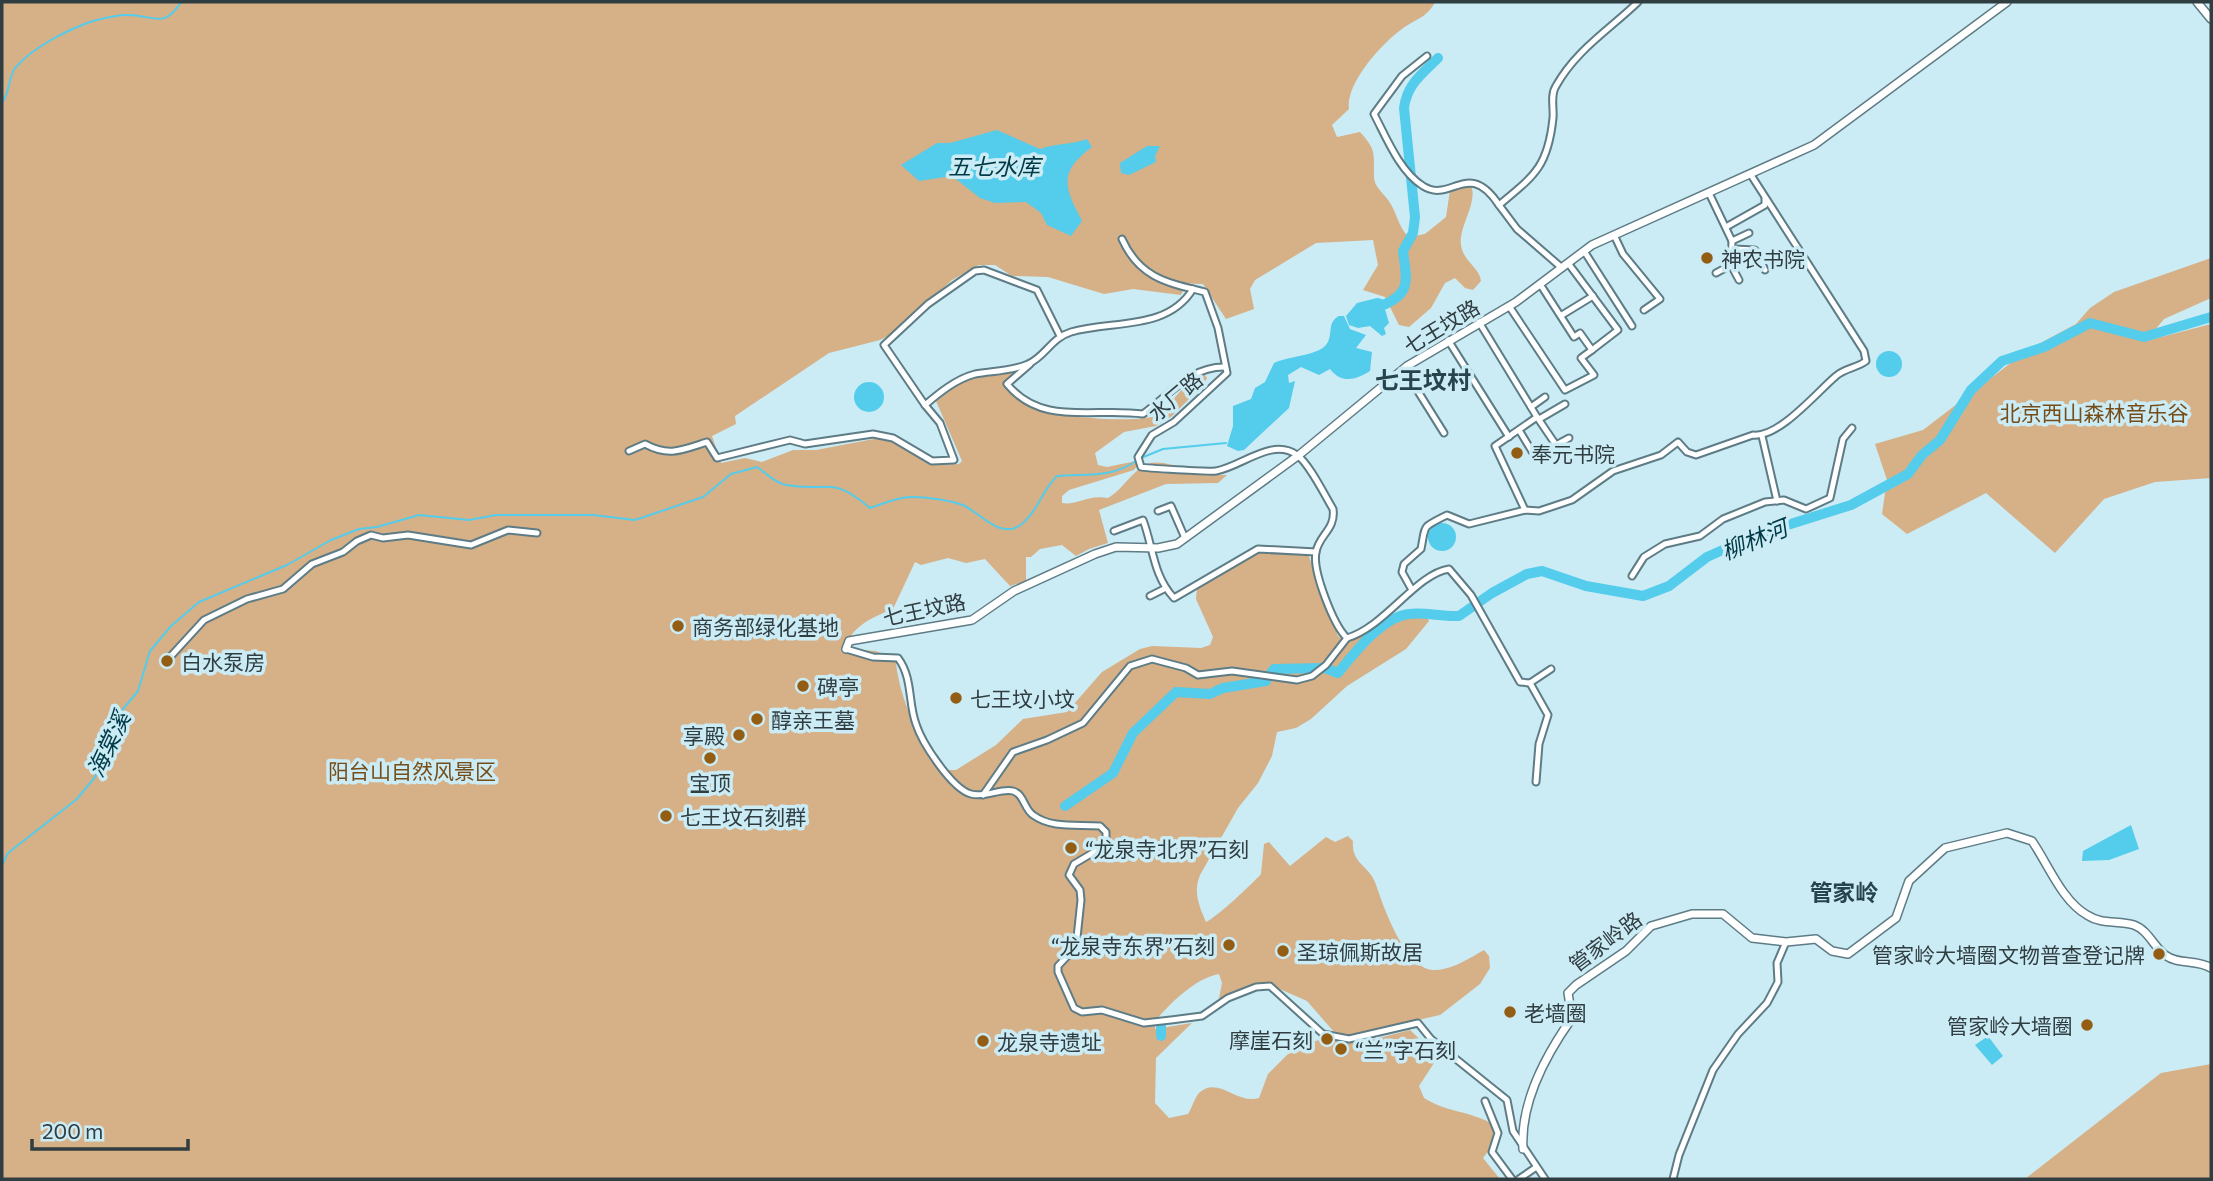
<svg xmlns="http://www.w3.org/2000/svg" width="2213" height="1181" viewBox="0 0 2213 1181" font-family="Commissioner,'Noto Sans SC',sans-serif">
  <rect width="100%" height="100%" fill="#cbebf5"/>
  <g fill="#d6b087">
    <path d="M2,2H1435C1427,18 1415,19 1402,29C1382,43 1345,84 1349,109L1332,125L1337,137L1360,132C1378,152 1373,154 1374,177C1374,186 1383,193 1388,200C1397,211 1398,228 1409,237L1425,234L1446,217L1450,190L1469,183C1480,196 1463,220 1461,237C1458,260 1479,265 1481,281L1473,290L1465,288L1455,278L1445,283L1431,308L1409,327L1399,325L1385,297L1363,290L1378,265L1373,240L1316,243L1255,280L1250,289L1254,309L1226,319L1203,284L1168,283L1183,290L1181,295L1133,289L1104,294L1048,277L1012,276L995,265H979L952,280L894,333L880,340L829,353L735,416L736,424L712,436L721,463L745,458L762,462L793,450H816L884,437L937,465L959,464L962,461L936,401C953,375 995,373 1023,367L1007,382C1018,392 1030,407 1045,412C1062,417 1143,424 1156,415C1175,403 1182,382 1204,374L1207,378L1204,384L1172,416L1156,426L1124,432L1095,453L1098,465L1107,467L1141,460L1134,470L1069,490L1062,496V503C1077,506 1087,494 1108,498C1123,490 1134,467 1151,463C1165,459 1204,476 1227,475L1218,483L1166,484L1099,510L1108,543L1089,549L1076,556L1062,545L1040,549L1031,557H1026V581L1010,586L985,559L966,563L948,558L921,565L915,562L893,609C871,618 853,625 844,649L876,651L900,662L896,664C902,706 918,736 944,770H956L996,745L1023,719L1067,712L1102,672L1140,649L1152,646L1201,648L1210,645L1213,637L1196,599L1197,588L1259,550L1308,554L1338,636L1343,640C1379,636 1382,604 1426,615L1429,621L1406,649L1347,686L1311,719L1296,728L1277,732L1272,756L1258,783L1238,808L1200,875C1193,892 1199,906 1206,922C1217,917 1252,884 1261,874L1264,844L1269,842L1290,866L1326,837L1335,842L1348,836L1353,841C1351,863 1368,865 1375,882C1383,905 1404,968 1433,970C1450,971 1470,958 1484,950L1489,956L1490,968L1480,984L1440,1015L1347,1036L1334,1032L1307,1001L1275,987L1263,985L1218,1004L1222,983L1219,974C1194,979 1172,1002 1155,1021V1029L1192,1023L1156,1058L1155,1103L1169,1118L1188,1114C1192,1108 1195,1097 1199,1093C1218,1075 1237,1105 1259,1098L1268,1074L1288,1054L1308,1043L1327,1038L1360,1043L1410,1030L1433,1052L1434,1063L1419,1086L1424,1098C1447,1113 1470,1110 1496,1126L1498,1134L1492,1150H1489L1483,1158L1500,1179H2Z"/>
    <polygon points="2211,258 2211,298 2164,319 2146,341 2211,324 2211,478 2155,482 2104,499 2055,553 1986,493 1907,534 1882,514 1887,480 1875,444 1923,430 2029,349 2076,324 2090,308 2114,292"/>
    <polygon points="2211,1064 2211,1179 2025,1179 2161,1073"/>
  </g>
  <g fill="#54cceb">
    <path d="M997,130L1040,149C1057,143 1070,145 1087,139L1092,147C1057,173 1065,188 1082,221L1071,236L1047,225L1041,213L1026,202L995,203L980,198L952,176L919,181L901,165L937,143H950Z"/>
    <polygon points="1147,146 1160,146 1155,156 1156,162 1129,175 1121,173 1120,163"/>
    <polygon points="1377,298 1382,299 1389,323 1384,328 1386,334 1382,336 1370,326 1358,328 1349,325 1346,316 1357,303"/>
    <path d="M1339,316H1344L1350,329L1366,335L1356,348L1372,352L1370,371C1356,380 1341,384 1330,369L1319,375L1301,367L1288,375L1289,383L1295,381L1289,408L1244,450L1238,451L1227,446L1233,426V406L1251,399L1255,388L1265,382L1274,363C1288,356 1316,356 1326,345C1334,335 1326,323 1339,316Z"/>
    <circle cx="1889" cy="364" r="13"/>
    <circle cx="869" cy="397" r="15"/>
    <circle cx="1442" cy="537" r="14"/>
    <polygon points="2131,825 2139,849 2109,860 2082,861 2083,851"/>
    <polygon points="1988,1036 2003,1056 1992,1065 1975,1045"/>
  </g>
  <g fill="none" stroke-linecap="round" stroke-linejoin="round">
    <g stroke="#54cceb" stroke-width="2">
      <path d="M2,103C10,93 8,78 15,68C33,47 67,30 93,21C104,18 118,14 130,15C155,16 164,29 181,2"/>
      <polyline points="1141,458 1163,449 1226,443"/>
      <path d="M2,865L8,853L77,799L95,777L114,740L118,715L138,691L150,651L170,627L199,602L287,565L331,540L359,529L377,527L419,515L469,520L496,515H593L635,520L703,497L731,474L757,467C767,474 775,483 786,485C829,493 830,474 870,508C883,504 897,497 911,497C926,497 951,500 965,506C982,515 1001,540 1022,524C1037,512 1043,489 1057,476C1085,473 1110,479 1136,461"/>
    </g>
    <g stroke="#54cceb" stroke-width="10">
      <path d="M1383,305C1413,293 1406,277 1403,251L1413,233L1415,217L1404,108C1407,84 1422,74 1438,58"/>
      <path d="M1271,673L1274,669L1325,668L1338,673C1354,653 1382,617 1409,614C1426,612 1442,617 1459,616L1492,593L1527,574L1542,571L1586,586L1643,596L1669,586L1707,557L1734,545L1778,528L1851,505L1908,474L1922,455L1940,440L1971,390L2002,361L2044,347L2090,323L2144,337L2211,317"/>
      <polyline points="1065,806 1113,773 1133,733 1176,692 1210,694 1223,688 1266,681"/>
      <polyline points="1161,1026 1161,1036"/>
    </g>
    <defs>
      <g id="street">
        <path d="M1427,56L1402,76L1374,114C1386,137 1400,172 1423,186C1451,204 1468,158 1499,205"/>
        <polyline points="1709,193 1732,241 1749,233"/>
        <polyline points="1726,227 1765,205 1765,198"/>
        <polyline points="1614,235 1623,254 1660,299 1644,310"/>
        <polyline points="1732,241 1731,265 1739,280"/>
        <polyline points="1734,249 1755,250 1765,270"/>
        <polyline points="1584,251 1632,326"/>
        <path d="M1562,268L1517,229L1499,205C1534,176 1548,167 1553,118C1554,108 1550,95 1556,86C1576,50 1609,30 1638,2"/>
        <polyline points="1716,273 1731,265"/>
        <polyline points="1540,284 1574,337 1580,333 1592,350 1618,330 1568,263"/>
        <polyline points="1509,306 1565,390 1594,375 1581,358 1592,350"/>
        <polyline points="1562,315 1593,296"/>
        <polyline points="1479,322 1537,417 1495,446 1525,510"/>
        <polyline points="1448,340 1509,437"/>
        <path d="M1030,364L1007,384C1042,427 1095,407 1143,414C1170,395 1189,367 1224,367"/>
        <polyline points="1404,369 1444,433"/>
        <polyline points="925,405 884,345 928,304 975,271 984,270 1037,290 1060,336"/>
        <polyline points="1531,407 1545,397"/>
        <polyline points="1537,417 1556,445 1569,438"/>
        <polyline points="1541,418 1565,404"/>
        <polyline points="1519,430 1533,453"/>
        <polyline points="1762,436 1777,501"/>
        <path d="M629,451L645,444C669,457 682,450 707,442L717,458L790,440L805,444L873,434L893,438L932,461L954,460L940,423L925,405C939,393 956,379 975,374C992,371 1013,371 1028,364C1045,357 1051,338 1071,332C1113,320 1167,331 1193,289"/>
        <polyline points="1158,511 1171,506 1185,538"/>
        <path d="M1114,531L1143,520C1153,546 1153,576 1174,598L1258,549L1316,552"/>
        <polyline points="1632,576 1644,557 1665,544 1700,536 1723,519 1765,502 1784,500 1806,509 1830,498 1843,439 1852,428"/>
        <path d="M1412,590L1402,572L1404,564L1421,549C1426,524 1421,528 1447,515L1469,524L1525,510L1539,511L1572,500L1613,471L1661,455L1678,442L1687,452L1696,455L1753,435C1779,438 1817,392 1836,376C1845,368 1857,368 1866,361L1864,351L1751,175"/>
        <polyline points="1150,596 1166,588"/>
        <path d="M1347,638C1385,627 1416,574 1449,569L1471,595L1520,682L1530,683L1551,669"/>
        <path d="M846,649L873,657L898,658C913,678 908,703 916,724C922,743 952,789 971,794C985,798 1001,788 1013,791C1024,794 1024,809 1033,815C1052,829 1078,824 1100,826L1106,832V845L1074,864L1069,875L1080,890L1081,900L1076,947L1058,966V972L1074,1008L1082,1012L1102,1010L1144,1023L1171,1020L1202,1016L1228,998L1256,987L1270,986L1323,1034L1349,1039L1418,1023L1431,1039L1507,1100L1513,1131L1545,1179"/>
        <polyline points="171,656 204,620 247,599 283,589 312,564 343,552 357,541 371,535 383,538 408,535 471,545 508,530 537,533"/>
        <polyline points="1530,683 1548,715 1539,744 1536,782"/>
        <path d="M983,795L1013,752L1047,740L1083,723L1130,666L1152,659L1186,668L1198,675L1232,671L1297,680L1312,676L1326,665L1347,638C1334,626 1312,571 1316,552C1319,535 1336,529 1333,509C1325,496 1309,463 1297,455C1272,437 1241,467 1216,471C1209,472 1145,468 1141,467L1138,457L1152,435L1174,422L1227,373L1218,328L1205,292C1169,283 1140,279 1122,239"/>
        <polyline points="1485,1101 1498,1133 1492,1152 1512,1179"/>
        <polyline points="1519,1179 1535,1168"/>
        <polyline points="1673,1179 1679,1155 1713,1070 1738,1034 1767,1003 1778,982 1777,963 1786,942"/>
      </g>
      <g id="secondary">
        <polyline points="2197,2 2211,19"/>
        <polyline points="846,649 849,641 972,620 1014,591 1095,554 1116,547 1158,548 1177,544 1299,455 1407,366 1516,302 1592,245 1814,145 2007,2"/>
        <path d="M1523,1149C1520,1102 1545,1056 1572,1018L1568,993L1576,985L1626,951L1651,926L1692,914H1723L1752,938L1786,942L1816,939L1832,951L1848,954L1896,918L1909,881L1945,848L2007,833L2032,841C2048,864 2062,901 2087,915C2102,925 2118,920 2134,925C2148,930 2154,947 2165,955C2178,965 2197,959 2211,968"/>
      </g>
    </defs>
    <use href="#street" stroke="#5e7c85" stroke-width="9"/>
    <use href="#secondary" stroke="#5e7c85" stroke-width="10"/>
    <use href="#street" stroke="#fff" stroke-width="5"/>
    <use href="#secondary" stroke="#fff" stroke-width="7"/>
  </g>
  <g fill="#935d13" stroke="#cbebf5" stroke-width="2.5">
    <circle cx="1707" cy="258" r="7"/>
    <circle cx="1517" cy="453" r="7"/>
    <circle cx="678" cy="626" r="7"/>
    <circle cx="167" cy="661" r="7"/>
    <circle cx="803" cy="686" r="7"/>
    <circle cx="956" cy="698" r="7"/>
    <circle cx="757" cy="719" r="7"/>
    <circle cx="739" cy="735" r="7"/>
    <circle cx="710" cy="758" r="7"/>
    <circle cx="666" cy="816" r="7"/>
    <circle cx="1071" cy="848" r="7"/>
    <circle cx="1229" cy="945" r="7"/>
    <circle cx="1283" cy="951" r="7"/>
    <circle cx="2159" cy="954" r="7"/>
    <circle cx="1510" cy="1012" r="7"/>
    <circle cx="2087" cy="1025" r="7"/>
    <circle cx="1327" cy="1039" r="7"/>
    <circle cx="983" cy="1041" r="7"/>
    <circle cx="1341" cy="1049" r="7"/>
  </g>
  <g text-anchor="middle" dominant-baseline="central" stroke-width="7" stroke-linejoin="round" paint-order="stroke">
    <g font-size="21" fill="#303d41" stroke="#cbebf5" text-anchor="start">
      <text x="1721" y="258">神农书院</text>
      <text x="1531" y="453">奉元书院</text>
      <text x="692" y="626">商务部绿化基地</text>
      <text x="181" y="661">白水泵房</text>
      <text x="817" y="686">碑亭</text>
      <text x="970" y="698">七王坟小坟</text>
      <text x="771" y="719">醇亲王墓</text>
      <text x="725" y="735" text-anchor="end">享殿</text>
      <text x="710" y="782" text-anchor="middle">宝顶</text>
      <text x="680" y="816">七王坟石刻群</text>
      <text x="1085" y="848">“龙泉寺北界”石刻</text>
      <text x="1215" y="945" text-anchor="end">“龙泉寺东界”石刻</text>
      <text x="1297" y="951">圣琼佩斯故居</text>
      <text x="2145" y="954" text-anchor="end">管家岭大墙圈文物普查登记牌</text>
      <text x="1524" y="1012">老墙圈</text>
      <text x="2073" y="1025" text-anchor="end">管家岭大墙圈</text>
      <text x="1313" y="1039" text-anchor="end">摩崖石刻</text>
      <text x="997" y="1041">龙泉寺遗址</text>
      <text x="1355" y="1049">“兰”字石刻</text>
    </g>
    <g font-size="21" fill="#303d41" stroke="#cbebf5">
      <text transform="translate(1441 326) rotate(-31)">七王坟路</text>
      <text transform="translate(1175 396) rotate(-40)">水厂路</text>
      <text transform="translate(924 609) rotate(-12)">七王坟路</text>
      <text transform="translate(1605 941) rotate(-37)">管家岭路</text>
    </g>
    <g font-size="21" fill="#764d18" stroke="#cbebf5">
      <text x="2094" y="412">北京西山森林音乐谷</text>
      <text x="412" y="770">阳台山自然风景区</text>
    </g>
    <g font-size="23" font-style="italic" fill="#003946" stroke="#cbebf5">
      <text x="994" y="166">五七水库</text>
      <text transform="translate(1754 539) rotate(-22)">柳林河</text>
      <text transform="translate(108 744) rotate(-65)">海棠溪</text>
    </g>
    <g font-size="23" font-weight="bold" fill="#27444c" stroke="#cbebf5">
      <text x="1844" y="892">管家岭</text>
    </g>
    <g font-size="24" font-weight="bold" fill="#27444c" stroke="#cbebf5">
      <text x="1423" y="379">七王坟村</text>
    </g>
  </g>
  <rect width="2213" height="1181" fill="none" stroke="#303d41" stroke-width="7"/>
  <path d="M32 1139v10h156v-10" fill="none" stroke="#303d41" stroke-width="3.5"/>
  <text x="42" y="1139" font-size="21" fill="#303d41" stroke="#cbebf5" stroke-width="5" paint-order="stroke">200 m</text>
</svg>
